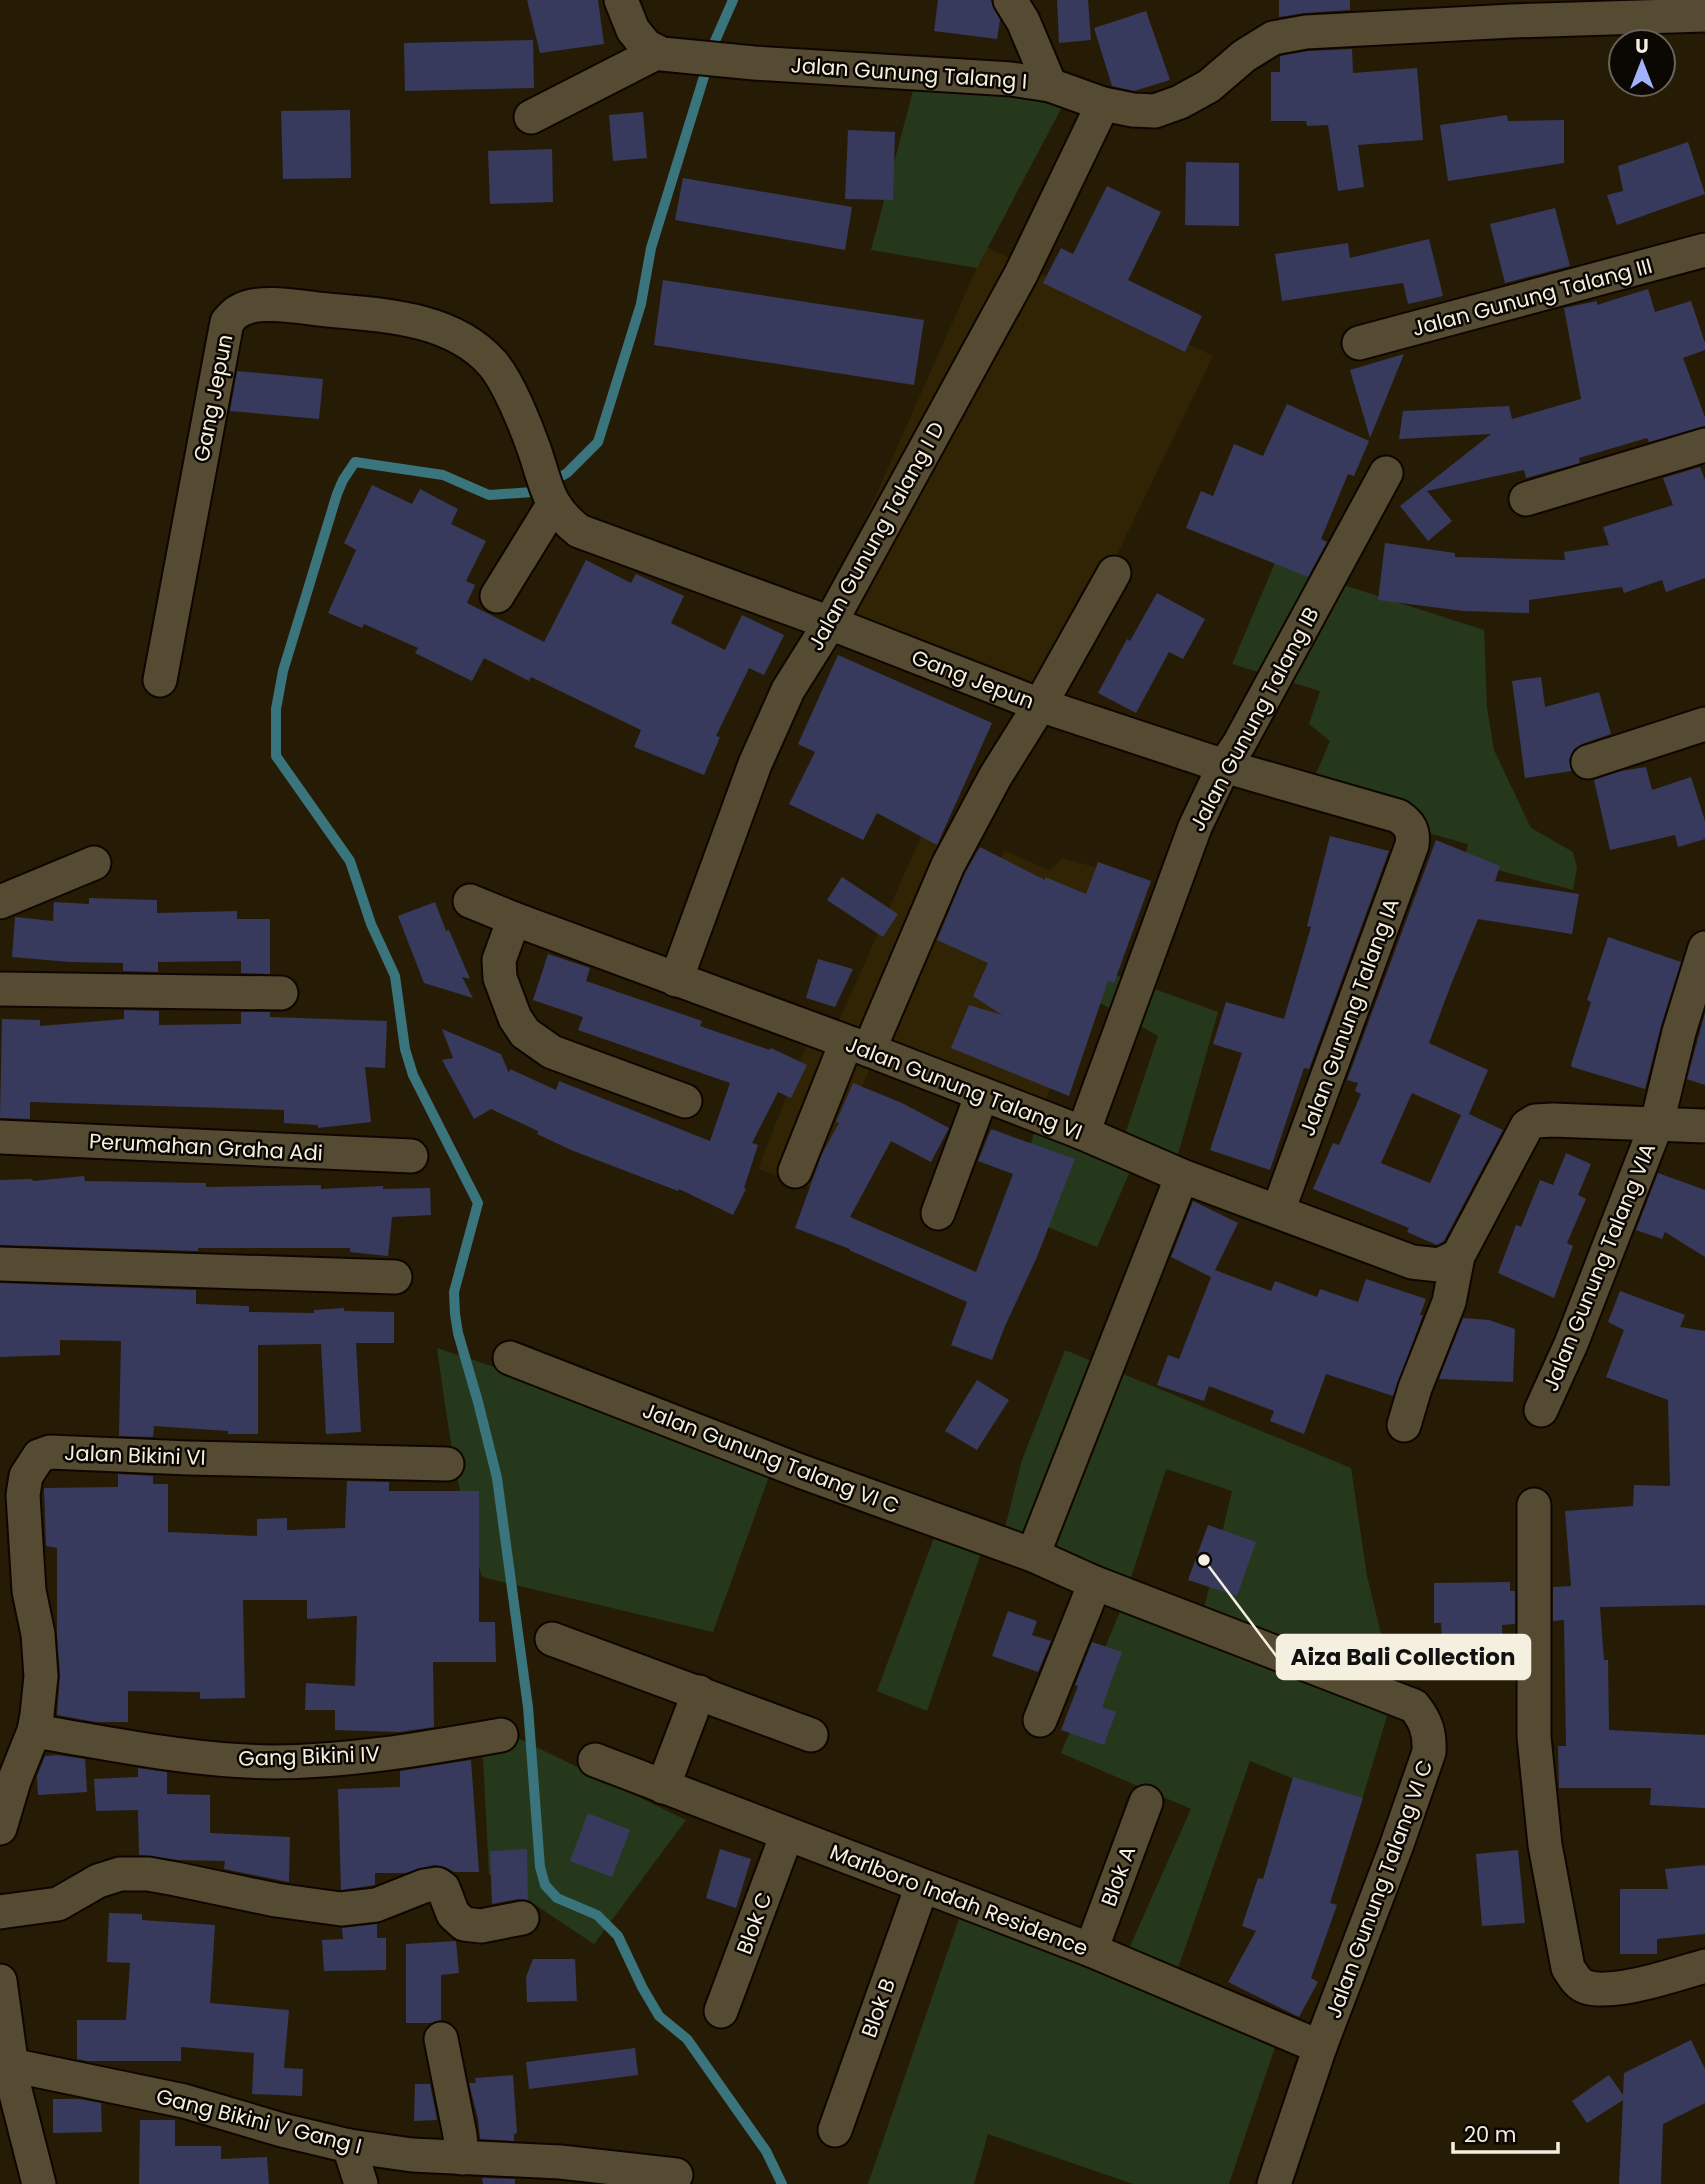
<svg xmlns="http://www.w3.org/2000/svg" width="1705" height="2184" viewBox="0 0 1705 2184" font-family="Poppins,sans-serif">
  <rect width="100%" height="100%" fill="#261c05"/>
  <g fill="#312404">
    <polygon points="986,247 1213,356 1040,714 820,621"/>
    <polygon points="925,828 999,861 1005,851 1050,870 1062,858 1138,879 1084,994 1038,1122 873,1062 816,1189 758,1169 810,1036 829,1043"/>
  </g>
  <g fill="#25381c" fill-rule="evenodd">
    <polygon points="919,68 1063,105 977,268 871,250"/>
    <polygon points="1275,563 1484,630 1487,708 1494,750 1531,828 1573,852 1577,868 1573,890 1464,861 1468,844 1305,799 1330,741 1309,724 1320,691 1232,664"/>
    <polygon points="1102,970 1218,1012 1170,1183 1132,1167 1097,1247 1008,1211 1038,1122 1116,1161 1158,1036 1084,994"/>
    <path d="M437,1348L775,1460L713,1632L482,1577C458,1501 448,1426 437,1348Z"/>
    <path d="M1065,1350L1351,1468L1367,1576L1382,1638L1390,1706L1360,1806L1250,1761L1168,1997L1280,2032L1229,2184H1133L988,2134L974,2184H868L963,1907L1116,1978L1191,1809L1061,1753L1121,1609L997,1560L1022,1460ZM1166,1469L1232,1491L1198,1634L1121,1609Z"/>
    <polygon points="937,1530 982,1550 927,1711 877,1691"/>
    <polygon points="481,1720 686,1820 594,1944 489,1874"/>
  </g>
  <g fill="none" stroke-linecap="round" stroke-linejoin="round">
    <polyline stroke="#3a747d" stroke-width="10" points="733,0 715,41 651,248 641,304 598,442 567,473 533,492 489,495 443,475 355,462 343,480 337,494 283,671 276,709 276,756 350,861 371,924 395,976 405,1049 413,1075 478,1203 454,1292 455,1314 458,1333 478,1402 497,1478 528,1707 540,1867 545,1885 557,1898 597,1915 618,1936 642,1987 659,2016 687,2039 766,2151 782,2184"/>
  </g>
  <g fill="#373a5d" fill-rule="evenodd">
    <polygon points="527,0 598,0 604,44 540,53"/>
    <polygon points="938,0 991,0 1000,20 997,39 934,31"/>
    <polygon points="1057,0 1088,0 1091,40 1059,43"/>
    <polygon points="1279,0 1350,0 1350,10 1305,13 1279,17"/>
    <polygon points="1146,11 1170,80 1134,91 1112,86 1094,28"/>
    <polygon points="533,40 534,88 405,91 404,43"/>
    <polygon points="1352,49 1353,73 1417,68 1423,140 1358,145 1364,187 1338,191 1328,125 1307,126 1306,121 1271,121 1271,72 1280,72 1280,56 1308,51"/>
    <polygon points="350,110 351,178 283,179 281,111"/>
    <polygon points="643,112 647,158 613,161 609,115"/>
    <polygon points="1507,115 1508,121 1564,120 1564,163 1448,181 1440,125"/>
    <polygon points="848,130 895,132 893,200 845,199"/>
    <polygon points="1688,142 1705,194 1617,225 1607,195 1623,191 1618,166"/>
    <polygon points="552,149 553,202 490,204 488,151"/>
    <polygon points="1186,162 1239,163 1239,226 1185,225"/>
    <polygon points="683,178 852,207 845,250 675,220"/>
    <polygon points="1107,186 1161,212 1128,280 1202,316 1185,352 1043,283 1061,248 1073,254"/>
    <polygon points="1555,208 1570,266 1505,283 1490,224"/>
    <polygon points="1429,239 1443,296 1408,304 1403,283 1282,301 1275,254 1348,243 1350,258"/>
    <polygon points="663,280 924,320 914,385 654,345"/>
    <polygon points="1648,289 1655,312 1691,301 1705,343 1705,350 1683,358 1705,417 1705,426 1649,442 1647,438 1579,458 1580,463 1526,478 1524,470 1427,491 1452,521 1428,541 1400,506 1491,434 1399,439 1403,411 1509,406 1512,419 1581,399 1564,308 1597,301 1597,305"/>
    <polygon points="1404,354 1370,438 1350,370"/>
    <polygon points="237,371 323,379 319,419 230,411"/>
    <polygon points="1287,404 1369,441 1354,476 1348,474 1321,539 1327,542 1308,577 1186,528 1201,491 1213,496 1234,444 1263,456"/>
    <polygon points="1700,467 1705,480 1705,578 1666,592 1662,580 1624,593 1622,587 1529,600 1529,613 1463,611 1378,600 1385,543 1455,553 1455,557 1565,560 1564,552 1609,545 1603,527 1673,505 1663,478"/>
    <polygon points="372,485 412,504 420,489 458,509 451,524 486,541 466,581 475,585 467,603 544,642 586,560 631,583 636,574 684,596 671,623 725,650 742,615 784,635 764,675 749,668 716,736 720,737 704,775 634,747 641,730 531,677 529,681 484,658 472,681 415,653 418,648 364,624 362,628 328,613 356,550 344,543"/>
    <polygon points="1157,593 1205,619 1183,659 1169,652 1136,713 1098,693 1127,639 1130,641"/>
    <polygon points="838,655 992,723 937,845 877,813 863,840 789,804 815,752 798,744"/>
    <polygon points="1541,677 1545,707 1599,692 1611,734 1582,744 1574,749 1569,759 1572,771 1525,778 1512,681"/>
    <polygon points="1646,767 1652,790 1691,777 1705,821 1705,839 1678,847 1675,835 1610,850 1594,780 1621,771"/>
    <polygon points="1330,836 1389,851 1309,1069 1304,1068 1270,1170 1210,1150 1242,1053 1213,1044 1226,1002 1284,1019 1311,927 1307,926"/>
    <path d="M1436,840L1500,866L1495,881L1579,894L1572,934L1478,919L1452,982L1429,1043L1488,1070L1469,1114L1503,1130L1444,1241L1437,1245L1407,1232L1409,1228L1313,1189L1333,1143L1339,1145L1361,1094L1355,1091L1358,1083L1347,1080ZM1412,1093L1461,1115L1430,1183L1381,1163Z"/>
    <polygon points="980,847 1045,880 1045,877 1086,894 1098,862 1151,881 1114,983 1108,981 1069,1096 951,1048 969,1005 1002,1015 973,996 988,963 937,940 965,873"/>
    <polygon points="842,877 898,914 883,937 827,900"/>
    <polygon points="89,898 157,900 157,913 237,911 237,919 270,919 270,974 241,973 241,961 158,962 158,972 123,971 123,963 70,962 12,957 15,917 53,921 54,902 89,904"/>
    <polygon points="435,902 446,931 449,930 470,979 462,977 473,998 424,983 398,916"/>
    <polygon points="1608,937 1681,962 1661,1026 1645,1089 1572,1067 1571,1065 1591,1002 1587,1000"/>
    <polygon points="548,954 590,968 586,981 702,1021 700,1026 770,1050 771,1048 807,1065 791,1098 778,1092 752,1143 758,1145 744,1188 746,1189 733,1215 679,1189 678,1191 571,1150 537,1134 538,1131 491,1109 474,1119 442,1060 453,1058 442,1029 501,1054 509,1073 510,1069 556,1090 559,1081 710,1141 730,1083 578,1030 583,1017 533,1000"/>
    <polygon points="818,959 853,969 835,1007 806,998"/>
    <polygon points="124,1010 159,1011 159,1025 241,1024 241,1012 270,1012 270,1017 387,1021 385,1068 365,1067 371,1122 318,1128 318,1125 284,1123 284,1110 30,1102 30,1119 0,1118 2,1019 40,1020 40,1026 124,1019"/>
    <polygon points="1705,1013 1705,1085 1687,1079"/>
    <polygon points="853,1083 902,1103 949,1128 931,1162 891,1141 850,1217 976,1272 1013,1174 978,1161 991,1129 1075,1159 1037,1257 1005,1326 992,1360 951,1345 967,1302 849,1250 850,1249 795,1228 822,1154 839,1123 836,1122"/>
    <polygon points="1566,1153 1591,1164 1578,1195 1586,1199 1567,1243 1573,1246 1554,1298 1498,1273 1516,1225 1521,1227 1540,1180 1553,1185"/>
    <polygon points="1658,1173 1705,1190 1705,1257 1665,1232 1662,1239 1636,1230"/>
    <polygon points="84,1176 85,1181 206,1183 206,1187 321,1185 321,1189 383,1186 383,1189 430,1188 431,1215 392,1217 388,1256 350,1252 350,1248 198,1248 198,1251 0,1245 0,1180 32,1179 33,1181"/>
    <polygon points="1193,1201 1238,1223 1215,1270 1271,1291 1275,1281 1317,1297 1320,1289 1358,1302 1366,1279 1426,1299 1420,1315 1423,1315 1393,1396 1326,1374 1304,1434 1270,1421 1274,1411 1209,1386 1204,1401 1157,1385 1168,1355 1179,1359 1211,1277 1171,1257"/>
    <polygon points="0,1283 196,1290 196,1304 249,1306 249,1312 314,1313 314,1310 344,1308 344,1311 394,1312 394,1343 356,1343 361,1432 326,1434 321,1344 258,1345 258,1434 228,1434 228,1431 154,1426 153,1437 119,1436 121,1341 60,1340 60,1355 0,1357"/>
    <polygon points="1620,1291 1685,1315 1680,1327 1705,1331 1705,1605 1600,1607 1604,1660 1608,1660 1609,1730 1705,1735 1705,1808 1650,1805 1651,1788 1559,1788 1558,1746 1566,1746 1564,1620 1553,1621 1553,1587 1571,1586 1565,1511 1633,1506 1634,1485 1670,1486 1668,1400 1606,1377 1624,1330 1608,1322"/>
    <polygon points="1463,1318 1489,1320 1515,1329 1513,1382 1439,1379"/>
    <polygon points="977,1380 1009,1400 977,1450 945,1431"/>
    <polygon points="118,1474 153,1476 153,1484 168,1484 168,1532 257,1536 257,1519 287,1518 287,1530 345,1528 347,1481 389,1482 389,1491 479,1491 479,1622 495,1622 496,1662 433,1662 434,1727 399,1732 335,1730 335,1710 305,1710 306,1683 355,1686 357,1616 307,1619 307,1600 243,1600 245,1698 200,1699 200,1692 128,1691 128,1722 96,1722 57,1715 60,1675 57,1635 57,1548 46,1546 44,1488 118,1487"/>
    <polygon points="1208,1525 1256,1542 1237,1596 1188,1580"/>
    <polygon points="1510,1582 1510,1591 1515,1591 1515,1624 1502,1625 1503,1661 1443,1662 1441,1623 1434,1623 1434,1583"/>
    <polygon points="1008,1611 1037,1621 1032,1635 1051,1641 1038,1672 992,1656"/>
    <polygon points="1092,1642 1122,1652 1102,1707 1116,1712 1104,1745 1061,1730 1078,1686 1075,1685"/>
    <polygon points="57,1755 85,1759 87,1792 38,1795 37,1776 45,1756"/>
    <polygon points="471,1760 479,1872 454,1872 447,1868 434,1865 406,1873 375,1873 375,1885 341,1890 338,1789 400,1787 400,1771"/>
    <polygon points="138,1768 167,1772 167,1794 210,1795 210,1833 290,1837 289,1882 224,1869 225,1861 179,1860 139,1855 138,1810 96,1811 94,1779 138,1777"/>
    <polygon points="1293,1777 1363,1798 1330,1903 1337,1905 1311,1978 1318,1982 1299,2017 1228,1982 1256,1931 1242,1926 1258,1878 1263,1879"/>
    <polygon points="588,1813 630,1830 612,1877 570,1861"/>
    <polygon points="527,1849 528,1900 518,1899 492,1904 490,1851"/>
    <polygon points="720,1849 751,1859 736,1908 706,1898"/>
    <polygon points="1518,1850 1525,1923 1482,1926 1476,1854"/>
    <polygon points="1705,1865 1705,1934 1657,1939 1657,1954 1620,1954 1620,1889 1668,1889 1665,1869"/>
    <polygon points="109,1913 142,1914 142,1920 215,1925 210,2003 289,2010 284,2068 303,2069 302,2096 252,2094 254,2053 181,2047 181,2061 87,2061 77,2059 77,2020 126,2020 130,1963 107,1962"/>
    <polygon points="377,1924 377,1938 386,1938 386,1970 324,1971 322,1940 343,1939 342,1928"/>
    <polygon points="456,1941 459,1973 441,1975 441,2020 432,2023 406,2023 406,1944"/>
    <polygon points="533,1959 575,1959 577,2001 527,2002 526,1977"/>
    <polygon points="1691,2040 1705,2069 1705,2103 1663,2124 1661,2184 1619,2184 1623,2100 1587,2123 1572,2101 1609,2075 1623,2095 1624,2073"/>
    <polygon points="635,2048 638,2075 529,2089 526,2062"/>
    <polygon points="513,2075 517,2133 514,2134 514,2141 480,2139 478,2119 469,2083 476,2083 475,2078"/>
    <polygon points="415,2084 430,2084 437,2120 414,2121"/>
    <polygon points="53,2099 79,2099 101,2103 102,2132 53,2133"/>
    <polygon points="140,2120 175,2120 175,2146 221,2146 221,2159 267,2157 269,2184 139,2184"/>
    <polygon points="482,2178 515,2179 515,2184 483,2184"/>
  </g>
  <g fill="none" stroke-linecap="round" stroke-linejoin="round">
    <defs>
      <g id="minor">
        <polyline points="621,0 633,30 646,46 662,54 754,63 1011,79 1050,85 1103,104 1133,110 1155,111 1180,102 1209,86 1244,56 1273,38 1306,32 1512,21 1705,15"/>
        <polyline points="1010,0 1023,21 1050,85"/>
        <polyline points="531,117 656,53"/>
        <polyline points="1359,343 1705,250"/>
        <polyline points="1526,499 1705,445"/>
        <polyline points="497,596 553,505"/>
        <path d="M160,680L227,322C231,318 234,313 239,311C258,298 305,308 328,310C384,315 452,318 492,363C508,381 526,426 534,449C547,486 546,505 579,531L830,623L1040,705L1224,766L1398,816C1410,824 1414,831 1412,845L1278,1211"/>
        <polyline points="1588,762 1705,724"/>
        <polyline points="470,901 514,919 869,1050 1083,1133 1182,1176 1412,1262 1439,1265 1458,1256"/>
        <polyline points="0,902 94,863"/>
        <polyline points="514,919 499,960 500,978 515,1018 525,1033 552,1052 685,1101"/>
        <polyline points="676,980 755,764 788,690 830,623 1021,274 1103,104"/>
        <polyline points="0,989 281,993"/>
        <polyline points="869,1050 948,865 995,777 1040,705 1114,573"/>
        <polyline points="1083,1133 1195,827 1224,766 1239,744 1386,473"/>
        <polyline points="0,1137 411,1156"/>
        <polyline points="795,1171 846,1043"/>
        <polyline points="938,1213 982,1094"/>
        <polyline points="0,1264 395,1277"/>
        <path d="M510,1358L800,1471L1033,1555L1095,1583L1414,1706C1426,1721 1430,1733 1429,1752L1396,1847L1320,2047L1274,2184"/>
        <polyline points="1541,1410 1571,1344 1657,1123 1679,1032 1705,948"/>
        <polyline points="1404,1425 1415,1388 1449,1302 1458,1256 1527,1126 1535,1121 1553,1120 1705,1126"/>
        <path d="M1534,1505V1737L1545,1845L1568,1968C1573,1975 1577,1984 1586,1987C1614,1996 1677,1974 1705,1966"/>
        <polyline points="1033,1555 1182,1176"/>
        <polyline points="552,1639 811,1735"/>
        <polyline points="1040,1720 1095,1583"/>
        <path d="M34,1731C113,1744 192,1761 273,1762C350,1762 426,1748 501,1735"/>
        <polyline points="595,1760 1091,1950 1320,2047"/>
        <polyline points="663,1787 699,1692"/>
        <polyline points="0,1828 14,1781 34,1731 37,1715 41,1676 38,1634 29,1591 23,1495 26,1476 39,1456 50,1452 189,1458 447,1464"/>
        <polyline points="0,1912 58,1904 98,1881 120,1874 148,1874 176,1879 276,1900 341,1909 376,1905 424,1886 437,1884 443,1888 453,1914 464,1924 481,1926 522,1918"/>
        <polyline points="1091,1950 1146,1802"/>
        <polyline points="0,1981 15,2090 39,2184"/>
        <polyline points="721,2011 787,1834"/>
        <polyline points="441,2039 460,2135 462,2158"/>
        <polyline points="11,2065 184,2101 282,2130 349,2146 412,2155 560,2162 676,2175"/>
        <polyline points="835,2130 922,1886"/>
        <polyline points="349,2146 361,2184"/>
      </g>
    </defs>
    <use href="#minor" stroke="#0f0600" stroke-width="37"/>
    <use href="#minor" stroke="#554a32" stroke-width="33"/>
  </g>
  <g text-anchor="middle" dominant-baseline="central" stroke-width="5" stroke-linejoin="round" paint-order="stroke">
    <g font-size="21" fill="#f5efe0" stroke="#0b0702">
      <text transform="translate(909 73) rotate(4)">Jalan Gunung Talang I</text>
      <text transform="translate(1532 297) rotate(-15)">Jalan Gunung Talang III</text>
      <text transform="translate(213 398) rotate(-79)">Gang Jepun</text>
      <text transform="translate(876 536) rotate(-61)">Jalan Gunung Talang I D</text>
      <text transform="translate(973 679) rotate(21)">Gang Jepun</text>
      <text transform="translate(1254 719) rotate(-62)">Jalan Gunung Talang IB</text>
      <text transform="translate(1349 1017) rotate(-70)">Jalan Gunung Talang IA</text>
      <text transform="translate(964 1088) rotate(21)">Jalan Gunung Talang VI</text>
      <text transform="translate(206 1147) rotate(3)">Perumahan Graha Adi</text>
      <text transform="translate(1599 1267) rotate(-68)">Jalan Gunung Talang VIA</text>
      <text transform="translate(135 1455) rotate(2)">Jalan Bikini VI</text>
      <text transform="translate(771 1458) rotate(21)">Jalan Gunung Talang VI C</text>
      <text transform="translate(309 1756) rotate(-2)">Gang Bikini IV</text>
      <text transform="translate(1118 1876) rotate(-70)">Blok A</text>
      <text transform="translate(1379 1889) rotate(-70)">Jalan Gunung Talang VI C</text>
      <text transform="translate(959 1900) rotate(21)">Marlboro Indah Residence</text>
      <text transform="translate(754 1923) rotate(-70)">Blok C</text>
      <text transform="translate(878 2008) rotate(-70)">Blok B</text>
      <text transform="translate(259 2121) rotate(14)">Gang Bikini V Gang I</text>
    </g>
  </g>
  <path fill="none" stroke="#f5efe0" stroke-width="2.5" d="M1204 1560L1277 1657"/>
  <circle fill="#f5efe0" stroke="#0b0702" stroke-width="2.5" cx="1204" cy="1560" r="7"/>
  <rect fill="#f5efe0" stroke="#f5efe0" stroke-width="2.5" x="1277" y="1635" width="253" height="44" rx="7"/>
  <g font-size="23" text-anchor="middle" font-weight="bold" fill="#111">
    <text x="1403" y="1665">Aiza Bali Collection</text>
  </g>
  <g transform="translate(1642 63)"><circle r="33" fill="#0b0702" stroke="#69645b" stroke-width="2"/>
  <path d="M0-5L12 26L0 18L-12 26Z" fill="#a2b2fd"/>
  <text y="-10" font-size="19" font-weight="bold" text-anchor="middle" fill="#f5efe0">U</text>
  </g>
  <path d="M1453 2142v10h105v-10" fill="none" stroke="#f5efe0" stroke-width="3.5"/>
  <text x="1464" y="2142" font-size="21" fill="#f5efe0" stroke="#0b0702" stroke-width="5" paint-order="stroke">20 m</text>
</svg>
